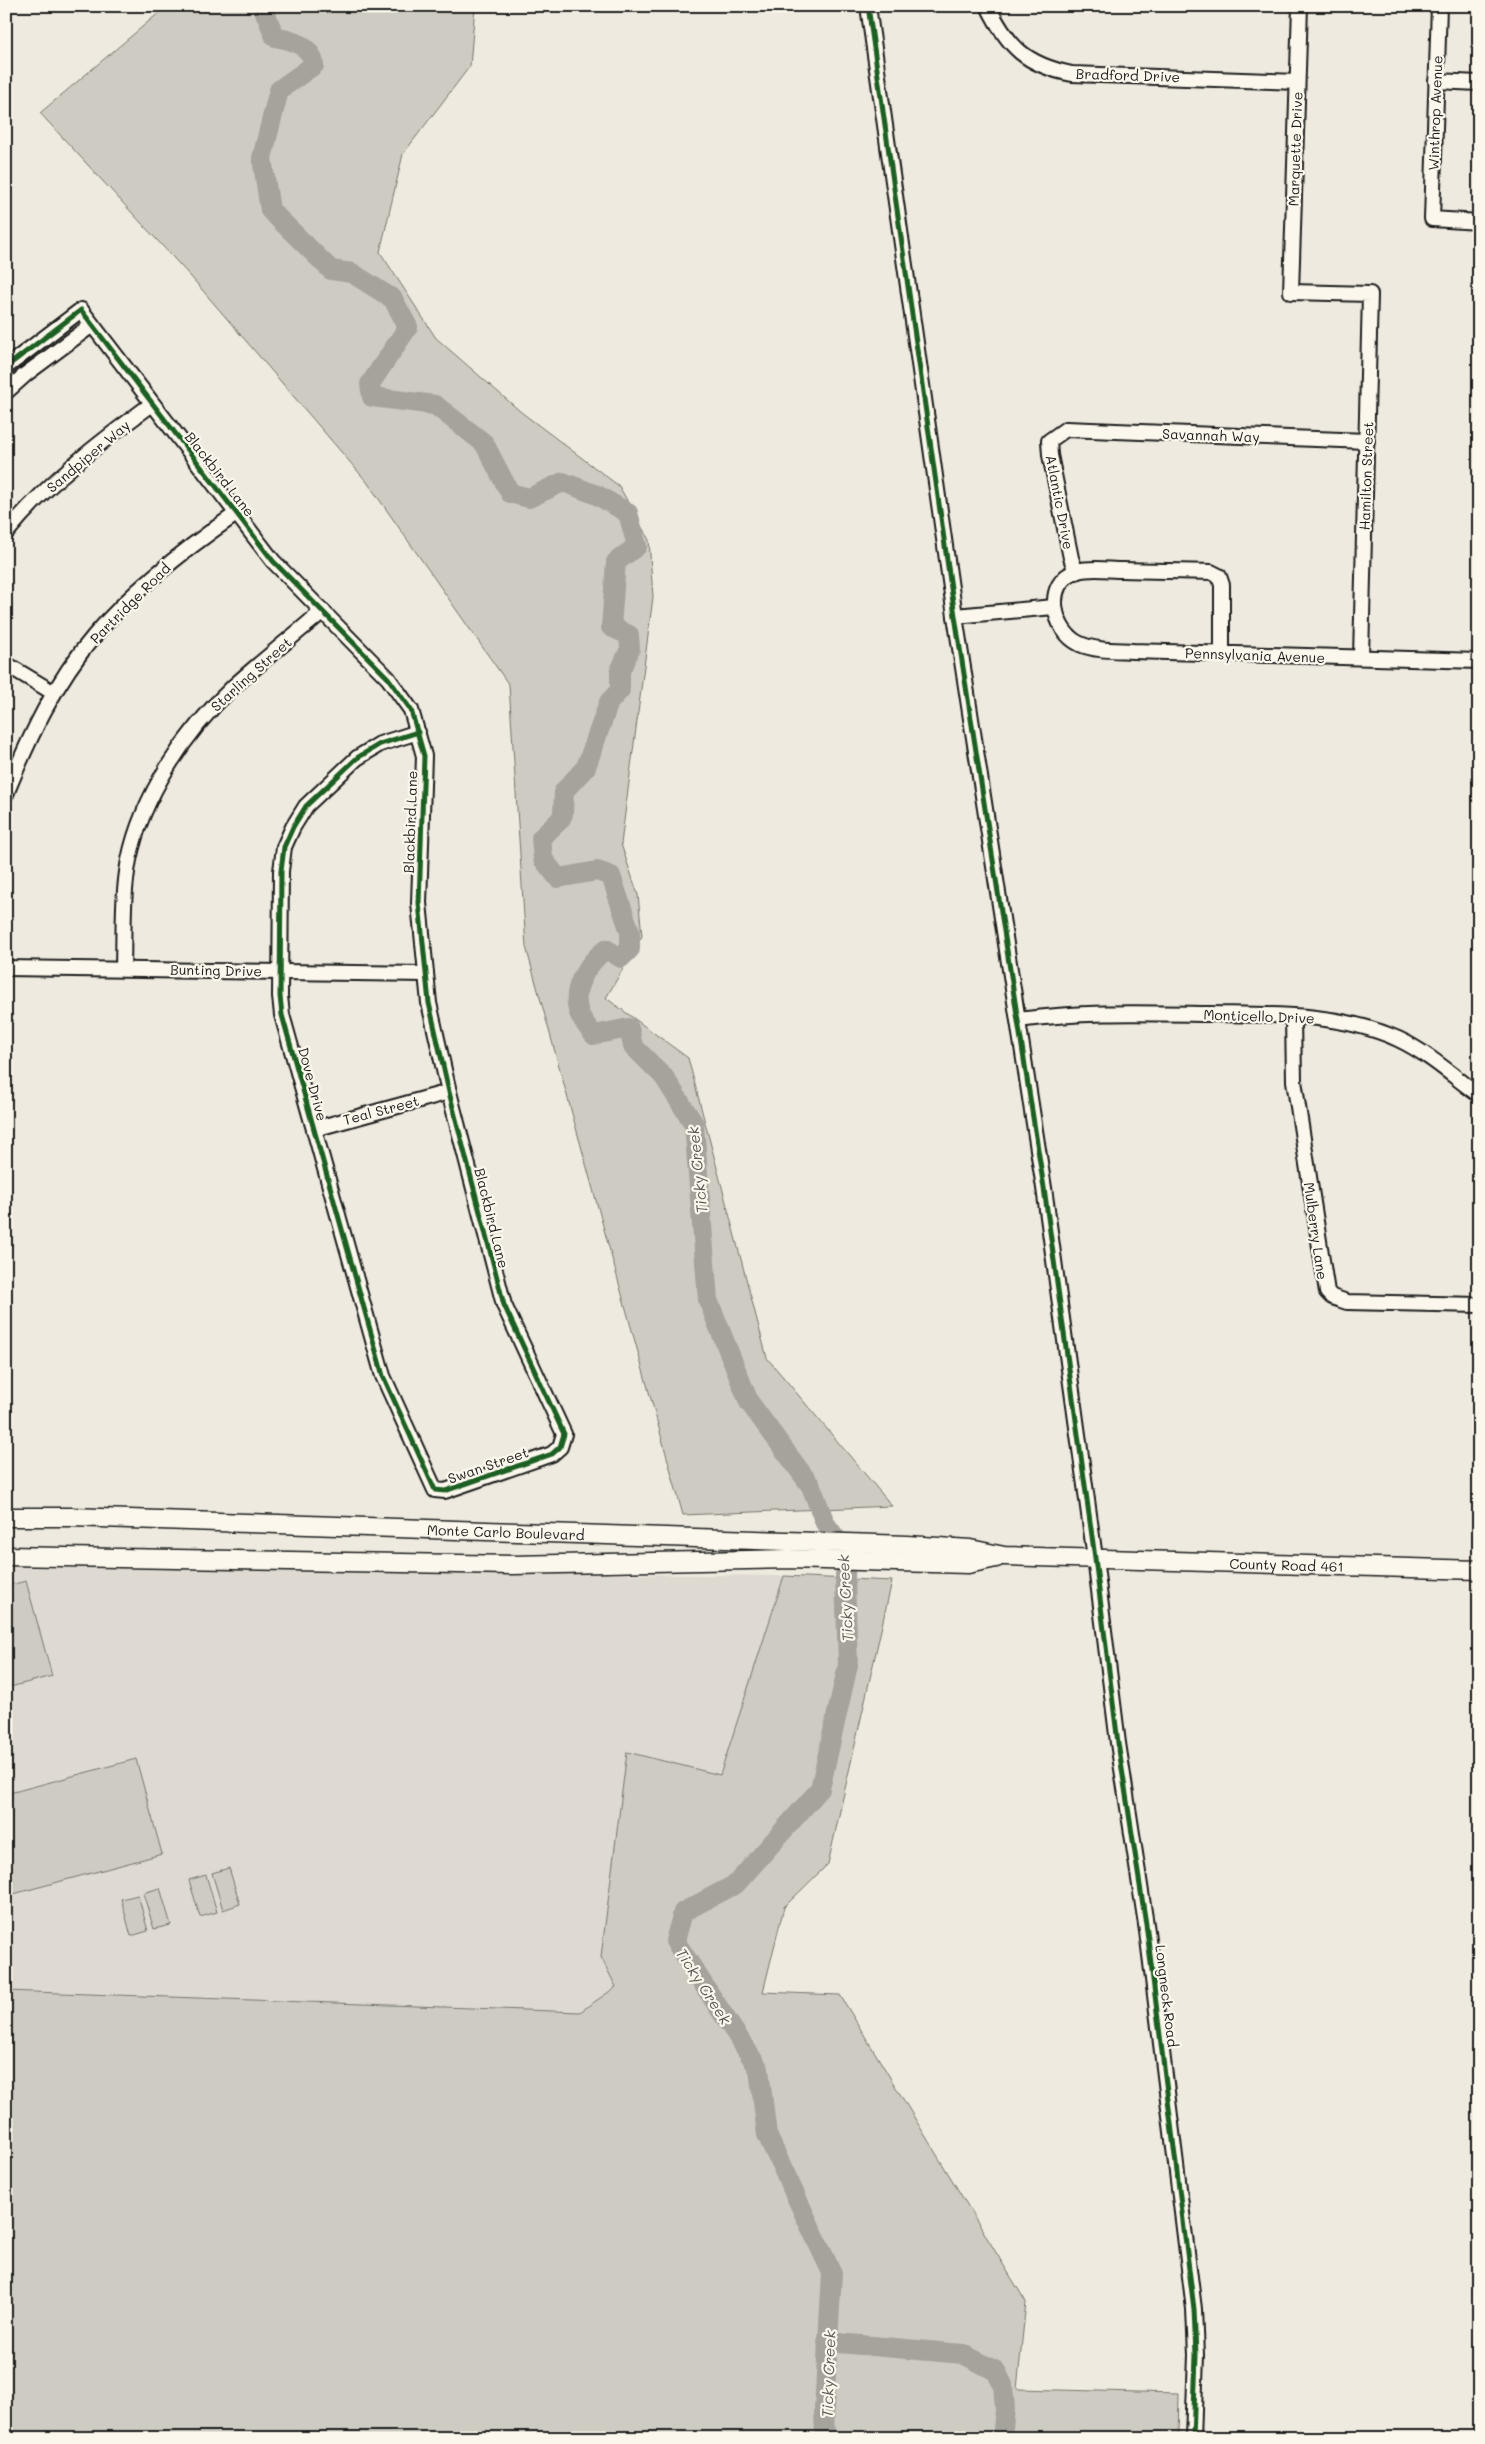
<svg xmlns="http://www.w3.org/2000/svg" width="1485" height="2444" viewBox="0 0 1485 2444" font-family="Mali,sans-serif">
  <rect width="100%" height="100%" fill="#eeeadf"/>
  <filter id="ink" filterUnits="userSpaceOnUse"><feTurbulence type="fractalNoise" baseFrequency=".02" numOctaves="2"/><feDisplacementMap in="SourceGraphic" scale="10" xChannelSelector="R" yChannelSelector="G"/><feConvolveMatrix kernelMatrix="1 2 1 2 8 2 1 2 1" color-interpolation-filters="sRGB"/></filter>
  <g filter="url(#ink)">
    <polygon fill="#dedad1" points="6,1567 784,1576 720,1775 627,1752 616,1987 580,2012 6,1991"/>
    <g fill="#ceccc2" stroke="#75746f">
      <polygon points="167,6 475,6 470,66 403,154 380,252 436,338 521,412 619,486 649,540 653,597 621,844 638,895 642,936 606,998 688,1058 767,1358 892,1506 683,1515 526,947 509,685 367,482 192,278 40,113"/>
      <polygon points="784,1576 892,1581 828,1864 784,1907 763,1992 840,1995 1026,2302 1017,2389 1179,2393 1178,2438 6,2438 6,1991 580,2012 616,1987 601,1957 627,1752 720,1775"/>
      <polygon points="26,1581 52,1676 6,1688 6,1586"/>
      <polygon points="136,1759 162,1854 6,1896 6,1794"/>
      <polygon points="229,1868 240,1904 223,1910 212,1873"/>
      <polygon points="206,1875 217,1912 200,1917 189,1880"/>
      <polygon points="160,1888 171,1925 154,1929 143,1893"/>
      <polygon points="138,1895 148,1931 131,1936 121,1899"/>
    </g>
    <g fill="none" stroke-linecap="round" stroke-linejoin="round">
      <g stroke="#a6a39d" stroke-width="20">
        <path d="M265,6L264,10L275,37C291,40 312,45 314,65L279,90L262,158L270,210L331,270L352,273L393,299L408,327L370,384L372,397L435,405L484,443L510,493L529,498L563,482L597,495L628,513L637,546L616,562L611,627L629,635L630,649L620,671V690L609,702L586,767L564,791L563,814L560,820L541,838L543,859L558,878L597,871L611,876L630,932V949L621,958L606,949C587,964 569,990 580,1015C583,1022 589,1029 594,1035L629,1028L633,1046L664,1077L694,1124L708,1300L749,1402L811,1486L825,1523L846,1552L845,1579L848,1665L820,1789L736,1884L683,1912L675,1941L759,2069L767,2135L832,2273L824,2409L825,2438"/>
        <polyline points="827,2342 963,2354 996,2371 1003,2385 1005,2409 1002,2438"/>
      </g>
      <defs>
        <g id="minor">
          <polyline points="868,6 955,616 1044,1188 1095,1558 1118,1743 1147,1931 1194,2309 1196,2355 1193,2438"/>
          <path d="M988,6C1008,47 1026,65 1072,74L1297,82"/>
          <polyline points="1300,6 1291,292 1370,294 1361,657"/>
          <polyline points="1439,6 1432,219 1479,222"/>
          <polyline points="1436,81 1479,83"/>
          <polyline points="6,367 81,310 273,561 388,678 411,710 424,756 419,903 429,1003 449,1092 504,1305 564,1434 560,1447 552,1454 445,1491 435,1490 383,1376 282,1015 280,996 281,871 284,847 293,827 306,806 357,758 380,744 418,732"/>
          <polyline points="6,392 26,374 92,325"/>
          <path d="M6,533C48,482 99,443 152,404"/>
          <polyline points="1076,572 1071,558 1050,455 1049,441 1066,429 1367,441"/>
          <polyline points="955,616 1054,607"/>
          <path d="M1222,654V585L1219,576L1211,572C1182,571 1152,571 1123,570C1108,570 1091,567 1077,571C1042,582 1053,632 1080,644C1096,651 1116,650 1133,651L1479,661"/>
          <polyline points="6,664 54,693"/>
          <path d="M6,794C29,738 55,681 95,635C135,588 185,549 236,514"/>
          <polyline points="6,968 426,974"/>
          <path d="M123,969C124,933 122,896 129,860C142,796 186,731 233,687C262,661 293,636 323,611"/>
          <polyline points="1293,1016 1294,1081 1327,1292 1332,1297 1347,1302 1479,1305"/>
          <path d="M1018,1020C1084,1011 1142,1013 1208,1014C1272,1015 1338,1012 1398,1039C1428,1053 1453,1076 1479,1095"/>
          <polyline points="314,1129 449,1092"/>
        </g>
        <g id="major">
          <path id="s1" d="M6,1517H71L907,1545L970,1549L1004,1556L1479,1570"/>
          <polyline points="6,1556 513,1565 789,1559 968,1564 996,1558"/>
        </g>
      </defs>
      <use href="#minor" stroke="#1c1c1c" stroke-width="18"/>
      <use href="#major" stroke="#1c1c1c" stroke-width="21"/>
      <use href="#minor" stroke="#fbf7ec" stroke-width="14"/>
      <use href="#major" stroke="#fbf7ec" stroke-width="18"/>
      <defs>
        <g id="cycleway">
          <polyline points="868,6 955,616 1044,1188 1095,1558 1118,1743 1147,1931 1194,2309 1196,2355 1193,2438"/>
          <polyline points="6,367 81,310 273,561 388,678 411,710 424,756 419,903 429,1003 449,1092 504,1305 564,1434 560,1447 552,1454 445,1491 435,1490 383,1376 282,1015 280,996 281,871 284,847 293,827 306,806 357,758 380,744 418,732"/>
        </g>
      </defs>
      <use href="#cycleway" stroke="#fbf7ec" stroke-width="8"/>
      <use href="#cycleway" stroke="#1b5e20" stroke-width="5"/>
    </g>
  </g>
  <g text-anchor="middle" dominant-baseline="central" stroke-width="4.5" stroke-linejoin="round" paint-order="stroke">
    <g font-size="14" fill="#1c1c1c" stroke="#fbf7ec">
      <text transform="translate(1128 75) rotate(2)">Bradford Drive</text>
      <text transform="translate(1435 113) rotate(-88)">Winthrop Avenue</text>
      <text transform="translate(1295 149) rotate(-88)">Marquette Drive</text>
      <text transform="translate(1211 435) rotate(2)">Savannah Way</text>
      <text transform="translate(88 456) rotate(-40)">Sandpiper Way</text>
      <text transform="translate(220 474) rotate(52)">Blackbird Lane</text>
      <text transform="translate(1366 476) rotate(-88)">Hamilton Street</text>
      <text transform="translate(1060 502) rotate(79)">Atlantic Drive</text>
      <text transform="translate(130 603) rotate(-45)">Partridge Road</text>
      <text transform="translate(1255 655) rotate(2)">Pennsylvania Avenue</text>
      <text transform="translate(251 674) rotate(-42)">Starling Street</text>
      <text transform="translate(410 822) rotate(-88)">Blackbird Lane</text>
      <text transform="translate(216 970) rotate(1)">Bunting Drive</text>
      <text transform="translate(1259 1016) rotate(2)">Monticello Drive</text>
      <text transform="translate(313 1084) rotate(75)">Dove Drive</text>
      <text transform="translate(381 1110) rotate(-15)">Teal Street</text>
      <text transform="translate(492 1218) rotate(76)">Blackbird Lane</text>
      <text transform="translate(1316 1231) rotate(82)">Mulberry Lane</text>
      <text transform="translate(488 1465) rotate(-19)">Swan Street</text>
      <text stroke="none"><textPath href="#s1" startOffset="500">Monte Carlo Boulevard</textPath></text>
      <text stroke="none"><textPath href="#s1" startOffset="1282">County Road 461</textPath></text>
      <text transform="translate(1167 1996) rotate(83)">Longneck Road</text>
    </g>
    <g font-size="15" font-style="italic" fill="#5a5956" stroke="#fbf7ec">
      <text transform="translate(697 1170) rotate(-96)">Ticky Creek</text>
      <text transform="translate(845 1598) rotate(-93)">Ticky Creek</text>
      <text transform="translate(704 1986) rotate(57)">Ticky Creek</text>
      <text transform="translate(828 2374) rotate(-88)">Ticky Creek</text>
    </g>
  </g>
  <rect width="1485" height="2444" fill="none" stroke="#fbf7ec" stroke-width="25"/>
  <rect x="12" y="12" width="1460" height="2419" fill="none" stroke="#1c1c1c" stroke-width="2" filter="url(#ink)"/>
</svg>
